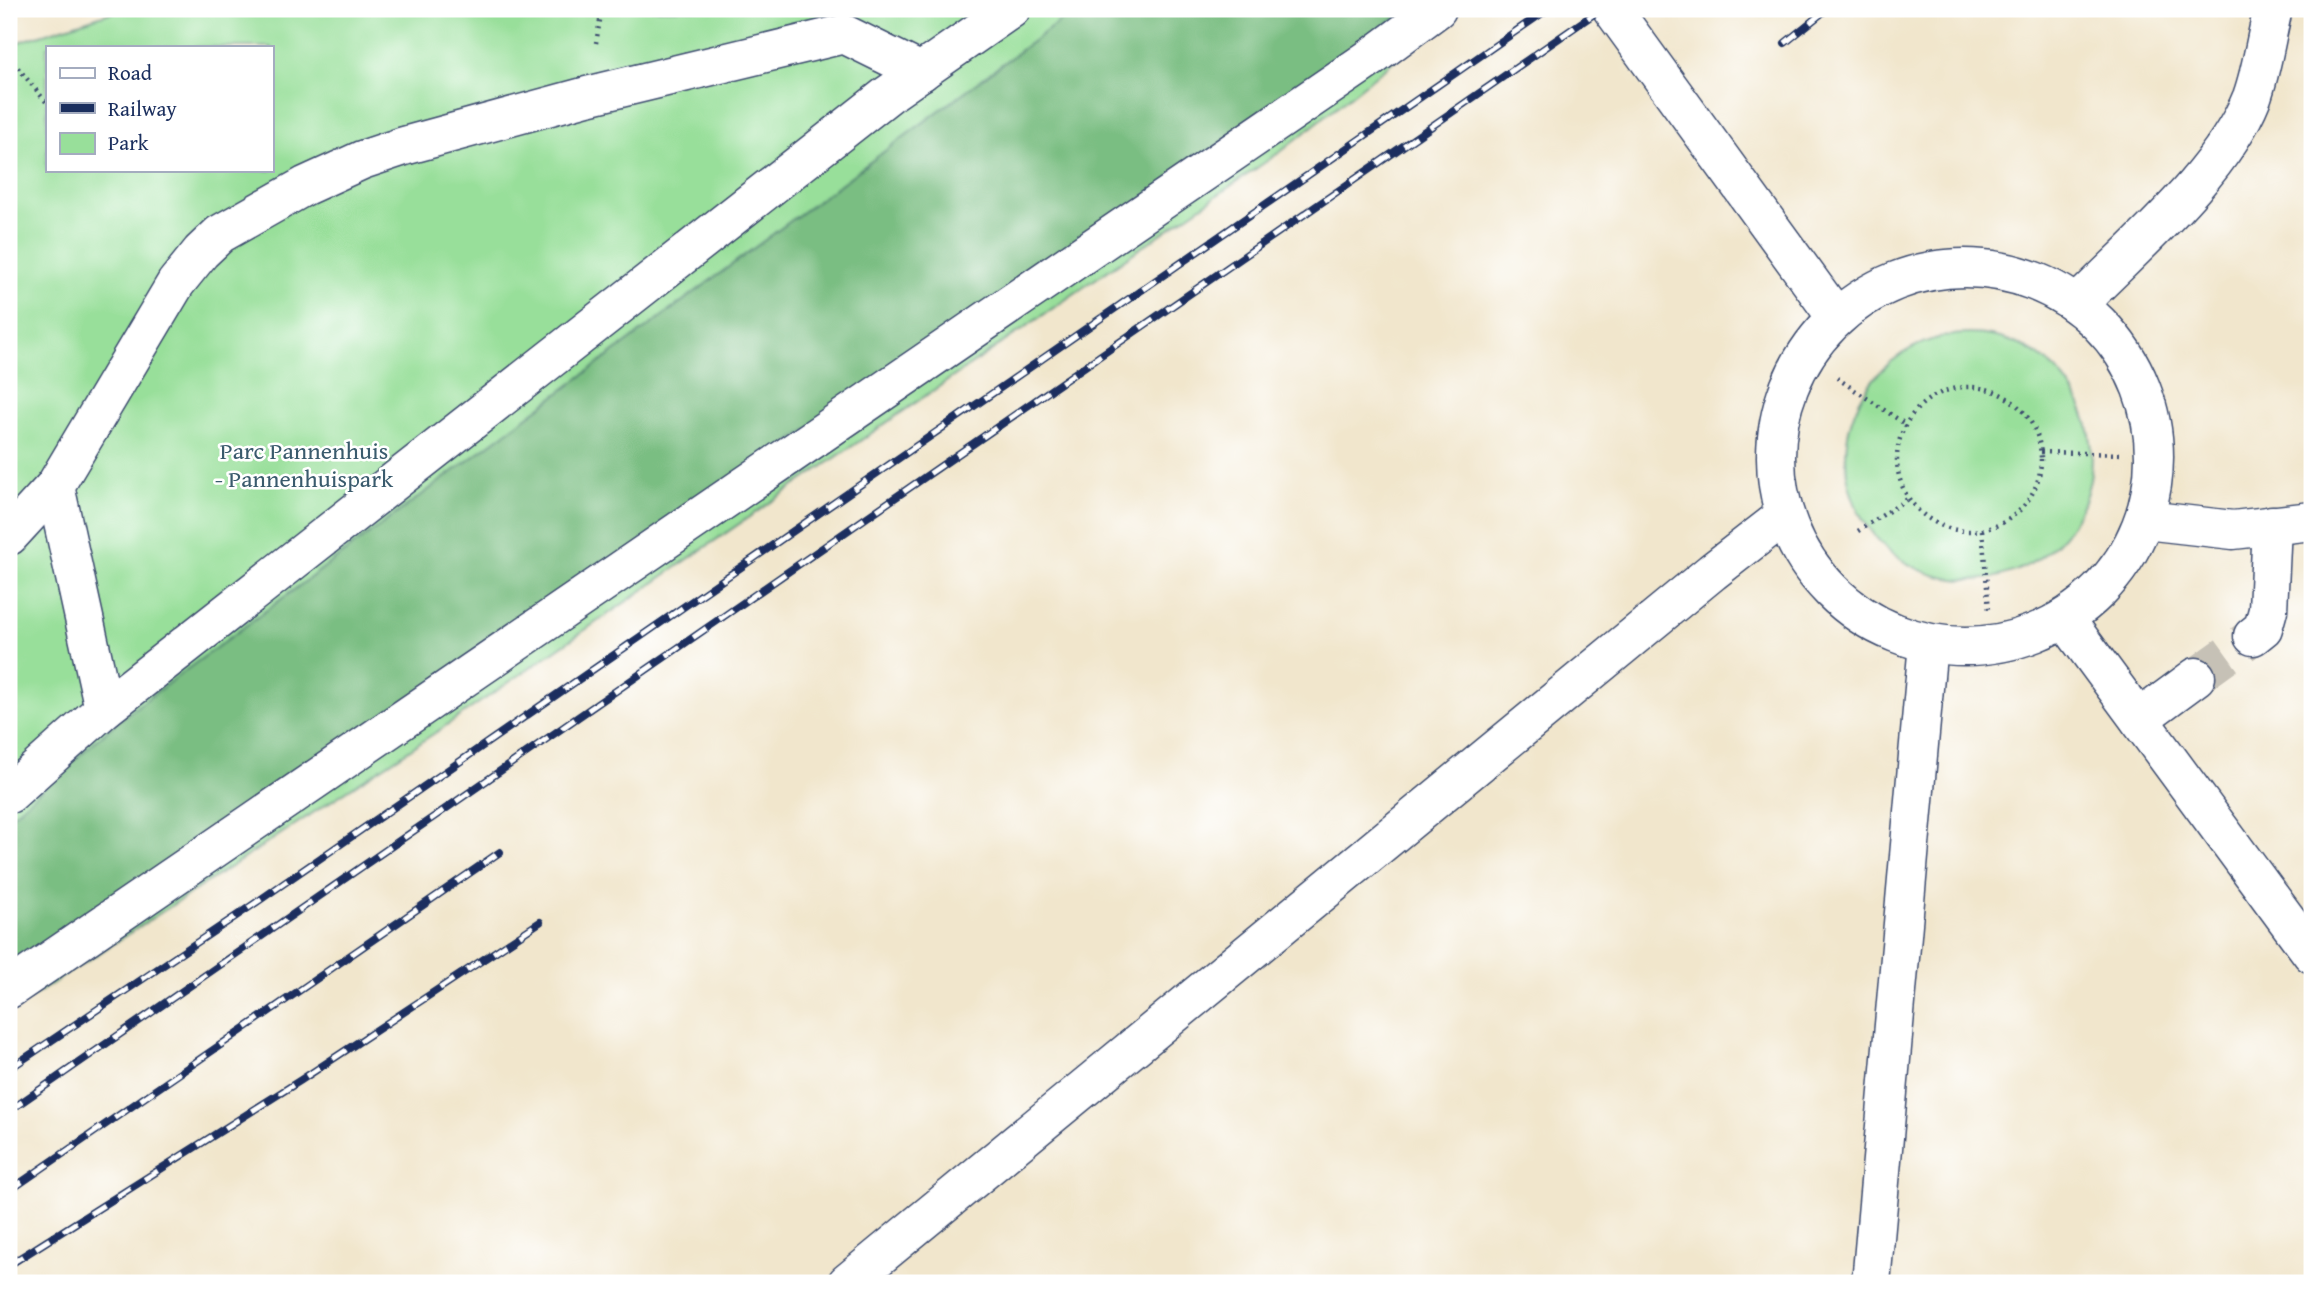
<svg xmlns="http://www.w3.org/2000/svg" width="2321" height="1292" viewBox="0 0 2321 1292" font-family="'Gentium Book Plus',serif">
  <rect width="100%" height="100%" fill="#fff"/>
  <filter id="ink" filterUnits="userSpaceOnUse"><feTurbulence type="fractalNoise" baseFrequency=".0143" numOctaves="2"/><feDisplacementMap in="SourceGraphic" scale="14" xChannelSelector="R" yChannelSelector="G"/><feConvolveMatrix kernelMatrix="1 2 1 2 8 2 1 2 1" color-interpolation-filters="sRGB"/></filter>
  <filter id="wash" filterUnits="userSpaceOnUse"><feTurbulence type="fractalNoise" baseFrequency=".00686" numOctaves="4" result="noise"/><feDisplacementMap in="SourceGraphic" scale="28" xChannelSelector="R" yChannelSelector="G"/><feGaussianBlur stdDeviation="1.57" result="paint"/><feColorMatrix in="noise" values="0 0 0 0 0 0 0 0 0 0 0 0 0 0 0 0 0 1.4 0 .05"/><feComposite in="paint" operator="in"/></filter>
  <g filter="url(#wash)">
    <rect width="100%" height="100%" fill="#f1e6cc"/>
    <g fill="#98df9a" stroke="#5a877c" stroke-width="2" fill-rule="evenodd">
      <path d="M122,9H1458L1283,150L441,729L9,1012V697L13,694L9,687V45ZM47,47H271V170H47Z"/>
      <circle cx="1969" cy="457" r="123"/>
    </g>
    <polygon fill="#7abe82" stroke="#4a7670" stroke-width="2" points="1076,9 1407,9 1135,205 9,978 9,818 120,719"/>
  </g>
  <g filter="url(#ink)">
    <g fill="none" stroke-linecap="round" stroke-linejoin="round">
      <polyline stroke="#c6c1b6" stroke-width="38" stroke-dasharray="38 19" stroke-linecap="butt" points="2196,677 2253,636"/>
      <defs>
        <g id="minor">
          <polyline points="1612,9 1836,317"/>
          <circle cx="1965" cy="457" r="189"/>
          <path d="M2078,304C2135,246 2222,173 2252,97C2262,69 2266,37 2273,9"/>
          <polyline points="2145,520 2233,530 2312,521"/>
          <polyline points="9,536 55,486"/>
          <polyline points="2065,619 2312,954"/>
          <polyline points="2253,636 2263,628 2268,610 2272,525"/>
          <polyline points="104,709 55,486 176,283 201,252 220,234 305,186 362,160 404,146 587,96 844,34 921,72"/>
          <polyline points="2139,719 2196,677"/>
          <polyline points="9,794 104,709 889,94 1011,9"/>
          <polyline points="9,989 1372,57 1437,9"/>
          <polyline points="847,1283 1712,572 1784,516"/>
          <polyline points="1871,1283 1928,643"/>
        </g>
      </defs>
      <use href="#minor" stroke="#3b4a6e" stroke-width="41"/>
      <g stroke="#3b4a6e" stroke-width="4.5" stroke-dasharray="2 5" stroke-linecap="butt">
        <polyline points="596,43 602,9"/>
        <polyline points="9,57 47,103"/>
        <polyline points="1837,378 1905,424"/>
        <circle cx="1969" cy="459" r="72"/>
        <polyline points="2041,452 2124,454"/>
        <polyline points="1982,530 1989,610"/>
        <polyline points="1858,531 1909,498"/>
      </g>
      <use href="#minor" stroke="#fff" stroke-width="38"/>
      <defs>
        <g id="rail">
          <polyline points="1785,43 1827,9"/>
          <polyline points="9,1069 254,904 1548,9"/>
          <polyline points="9,1111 1601,9"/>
          <polyline points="9,1191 500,852"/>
          <polyline points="9,1265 301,1080 540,922"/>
        </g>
      </defs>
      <use href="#rail" stroke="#1b2f5e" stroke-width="8"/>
      <use href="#rail" stroke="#fff" stroke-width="5" stroke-dasharray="16" stroke-linecap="butt"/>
    </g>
  </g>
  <g text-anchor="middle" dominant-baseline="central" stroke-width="5" stroke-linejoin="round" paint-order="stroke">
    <g font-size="24" fill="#3a5b6d" stroke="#fff">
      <text x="304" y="450">Parc Pannenhuis<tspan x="304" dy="28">- Pannenhuispark</tspan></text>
    </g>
  </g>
  <rect width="2321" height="1292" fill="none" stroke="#fff" stroke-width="35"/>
  <rect x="46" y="46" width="228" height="126" fill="#ffffff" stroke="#a4acbf" stroke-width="2"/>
  <rect x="60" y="68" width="35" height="10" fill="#ffffff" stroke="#a4acbf" stroke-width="2"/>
  <text x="108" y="80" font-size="21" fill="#1b2f5e">Road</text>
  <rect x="60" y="103" width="35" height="10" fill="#1b2f5e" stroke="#a4acbf" stroke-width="2"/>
  <text x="108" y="116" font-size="21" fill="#1b2f5e">Railway</text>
  <rect x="60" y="133" width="35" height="21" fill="#98df9a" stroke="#a4acbf" stroke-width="2"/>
  <text x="108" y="150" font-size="21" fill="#1b2f5e">Park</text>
</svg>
